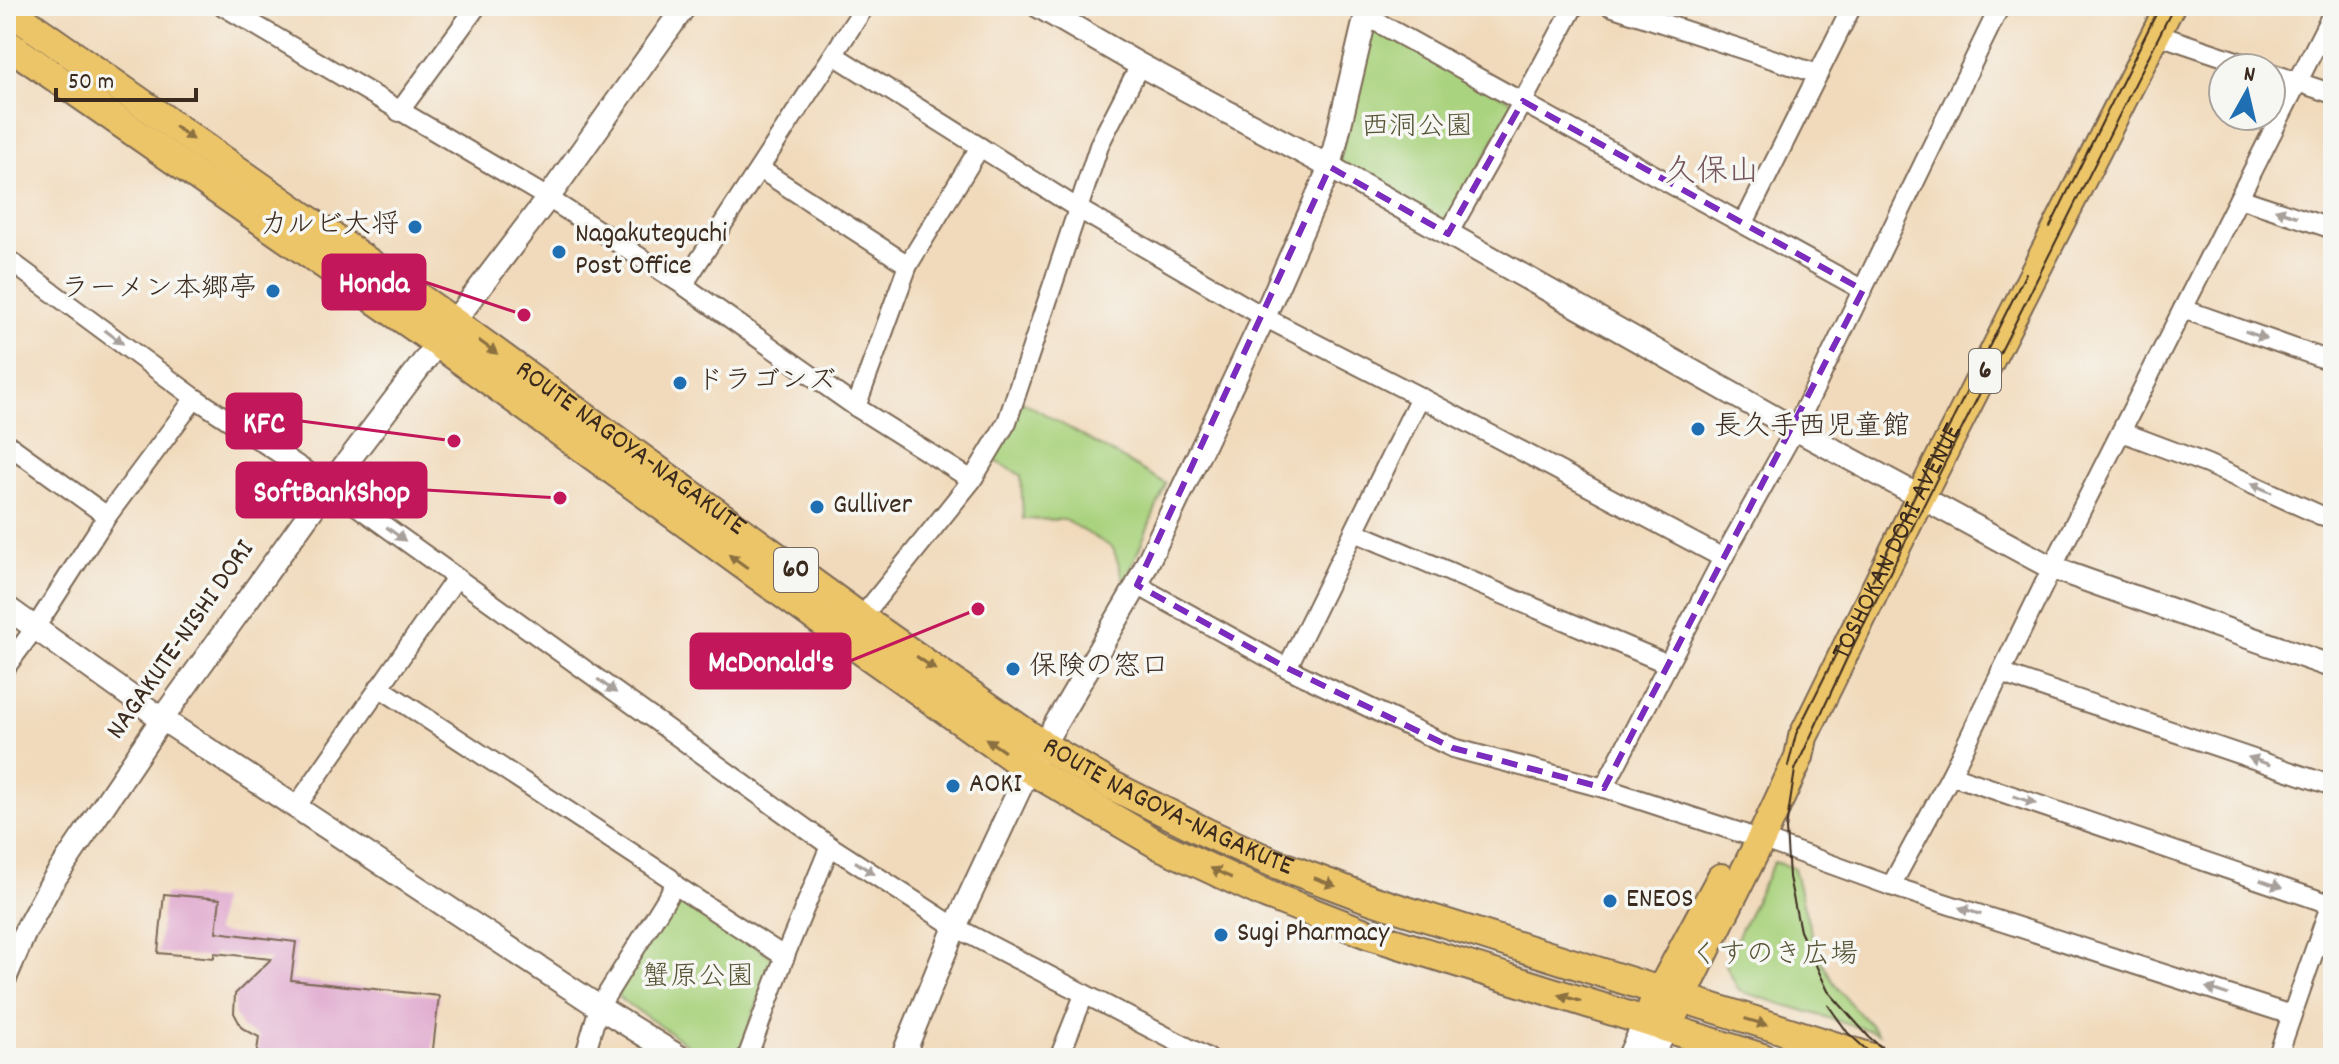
<svg xmlns="http://www.w3.org/2000/svg" width="2339" height="1064" viewBox="0 0 2339 1064" font-family="Dekko,'Klee One',sans-serif">
  <rect width="100%" height="100%" fill="#f6f6f2"/>
  <filter id="ink" filterUnits="userSpaceOnUse"><feTurbulence type="fractalNoise" baseFrequency=".0125" numOctaves="2"/><feDisplacementMap in="SourceGraphic" scale="16" xChannelSelector="R" yChannelSelector="G"/><feConvolveMatrix kernelMatrix="1 2 1 2 8 2 1 2 1" color-interpolation-filters="sRGB"/></filter>
  <filter id="wash" filterUnits="userSpaceOnUse"><feTurbulence type="fractalNoise" baseFrequency=".006" numOctaves="4" result="noise"/><feDisplacementMap in="SourceGraphic" scale="32" xChannelSelector="R" yChannelSelector="G"/><feGaussianBlur stdDeviation="1.8" result="paint"/><feColorMatrix in="noise" values="0 0 0 0 0 0 0 0 0 0 0 0 0 0 0 0 0 1.4 0 .05"/><feComposite in="paint" operator="in"/></filter>
  <g filter="url(#wash)">
    <rect width="100%" height="100%" fill="#f1dabb"/>
    <g fill="#aad37f" stroke="#727e4e" stroke-width="2">
      <polygon points="1370,26 1514,102 1449,226 1339,164"/>
      <polygon points="1022,401 1166,484 1125,583 1113,548 1065,520 1023,519 1021,475 992,459"/>
      <path d="M1774,862L1794,868C1805,909 1813,957 1840,991C1851,1006 1865,1019 1878,1033L1739,991L1725,963Z"/>
      <polygon points="679,893 772,957 770,969 737,1058 707,1058 621,999 617,994"/>
    </g>
    <g id="blocks">
      <polygon fill="#dea1cb" points="164,894 220,899 216,932 296,942 291,980 439,996 432,1058 256,1058 259,1037 242,1028 234,1013 235,994 271,959 214,953 214,958 158,953"/>
    </g>
  </g>
  <g filter="url(#ink)">
    <use href="#blocks" fill-opacity="0" stroke="#7b6855" stroke-width="2"/>
    <g fill="none" stroke-linecap="round" stroke-linejoin="round">
      <defs>
        <g id="minor">
          <polyline points="223,6 548,198 683,285 856,407 972,480"/>
          <polyline points="1610,6 1818,74"/>
          <polyline points="1366,16 1863,290"/>
          <polyline points="2156,34 2257,68"/>
          <polyline points="834,55 1077,208 1264,317 1420,397 1723,558"/>
          <polyline points="2271,73 2333,94"/>
          <polyline points="399,112 477,6"/>
          <polyline points="760,169 908,265"/>
          <polyline points="2239,198 2333,229"/>
          <polyline points="1744,223 1852,6"/>
          <polyline points="1448,234 1523,101 1574,6"/>
          <polyline points="6,258 195,398 329,486 830,846 955,927 1208,1058"/>
          <polyline points="683,285 865,6"/>
          <polyline points="2183,309 2333,362"/>
          <polyline points="856,407 908,265 980,147"/>
          <polyline points="2122,432 2207,464 2320,515 2333,518"/>
          <polyline points="6,443 107,516"/>
          <polyline points="1355,532 1668,664"/>
          <polyline points="1137,585 1287,668 1453,748 1604,788 1744,834"/>
          <polyline points="861,618 972,480 1007,422 1100,143 1140,65"/>
          <polyline points="6,667 35,628 107,516 195,398"/>
          <polyline points="1287,668 1420,397"/>
          <polyline points="2000,673 2333,786"/>
          <polyline points="379,687 670,878 675,885 785,957"/>
          <polyline points="1951,775 2330,904"/>
          <polyline points="1604,788 1723,558 1795,429 2000,6"/>
          <polyline points="296,807 456,578"/>
          <polyline points="1761,839 1891,886 2291,1015"/>
          <polyline points="1891,886 1951,775 2052,568 2333,12"/>
          <polyline points="584,1058 599,1007 675,885"/>
          <polyline points="747,1058 786,953 830,846"/>
          <polyline points="1059,1058 1084,995"/>
          <polyline points="2277,1058 2333,897"/>
        </g>
        <g id="tertiary">
          <polyline points="1038,6 1140,65 1330,167 1795,429 2052,568 2333,667"/>
          <polyline points="6,607 162,719 599,1007 681,1058"/>
          <polyline points="6,976 25,932 51,884 162,719 329,486 548,198 685,6"/>
          <polyline points="902,1058 955,927 1029,769 1137,585 1264,317 1330,167 1368,6"/>
          <polyline points="1628,1058 1645,1022"/>
          <polyline points="1651,1058 1667,1028"/>
        </g>
        <g id="primary">
          <path id="s1" d="M6,8L455,323L861,618L1043,745L1113,786L1207,833L1274,863L1372,900L1872,1058"/>
          <polyline points="6,43 439,344 851,643 1029,769 1159,845 1265,894 1370,935 1763,1058"/>
          <polyline points="1652,1007 1721,878"/>
          <path id="s2" d="M1674,1013L1761,839L1799,757L1803,737L1921,496L2170,6"/>
        </g>
      </defs>
      <use href="#minor" stroke="#7b6855" stroke-width="22"/>
      <use href="#tertiary" stroke="#7b6855" stroke-width="26"/>
      <use href="#primary" stroke="#7b6855" stroke-width="32"/>
      <use href="#minor" stroke="#fff" stroke-width="18"/>
      <use href="#tertiary" stroke="#fff" stroke-width="22"/>
      <use href="#primary" stroke="#edc569" stroke-width="28"/>
      <g stroke="#3b2a1e" stroke-width="2">
        <polyline points="2050,227 2160,6"/>
        <polyline points="1872,581 2026,273"/>
        <polyline points="1788,766 1796,734 1842,642"/>
        <polyline points="1828,1005 1848,1033 1870,1053"/>
        <polyline points="1894,1058 1869,1037 1828,991 1800,931 1789,877 1786,829 1795,770 1847,658 2174,6"/>
      </g>
    </g>
    <defs><path id="oneway-solid" d="M-6-.8H1V-3.2L6.5 0L1 3.2V.8H-6Z" transform="scale(2)"/></defs>
    <g fill="#8b7040">
      <use href="#oneway-solid" transform="translate(184 133) rotate(35)"/>
      <use href="#oneway-solid" transform="translate(488 347) rotate(36)"/>
      <use href="#oneway-solid" transform="translate(738 561) rotate(-144)"/>
      <use href="#oneway-solid" transform="translate(926 663) rotate(35)"/>
      <use href="#oneway-solid" transform="translate(995 745) rotate(-145)"/>
      <use href="#oneway-solid" transform="translate(1221 873) rotate(-155)"/>
      <use href="#oneway-solid" transform="translate(1325 882) rotate(21)"/>
      <use href="#oneway-solid" transform="translate(1570 998) rotate(-163)"/>
      <use href="#oneway-solid" transform="translate(1756 1022) rotate(17)"/>
    </g>
    <g fill="#a79f9a">
      <use href="#oneway-solid" transform="translate(2286 213) rotate(-162)"/>
      <use href="#oneway-solid" transform="translate(2256 335) rotate(19)"/>
      <use href="#oneway-solid" transform="translate(114 337) rotate(37)"/>
      <use href="#oneway-solid" transform="translate(2261 488) rotate(-156)"/>
      <use href="#oneway-solid" transform="translate(396 534) rotate(36)"/>
      <use href="#oneway-solid" transform="translate(607 686) rotate(36)"/>
      <use href="#oneway-solid" transform="translate(2259 761) rotate(-161)"/>
      <use href="#oneway-solid" transform="translate(2025 800) rotate(19)"/>
      <use href="#oneway-solid" transform="translate(865 868) rotate(33)"/>
      <use href="#oneway-solid" transform="translate(2271 884) rotate(19)"/>
      <use href="#oneway-solid" transform="translate(1970 911) rotate(-162)"/>
      <use href="#oneway-solid" transform="translate(2217 991) rotate(-162)"/>
    </g>
  </g>
  <path fill="none" stroke="#7b2cbf" stroke-width="6" stroke-dasharray="16 10" stroke-linejoin="round" d="M1523,101L1863,290L1604,788L1453,748L1287,668L1137,585L1330,167L1448,234Z"/>
  <g fill="#1f6fb2" stroke="#f6f6f2" stroke-width="3">
    <circle cx="415" cy="227" r="8"/>
    <circle cx="559" cy="252" r="8"/>
    <circle cx="273" cy="291" r="8"/>
    <circle cx="680" cy="383" r="8"/>
    <circle cx="1698" cy="429" r="8"/>
    <circle cx="817" cy="507" r="8"/>
    <circle cx="1013" cy="669" r="8"/>
    <circle cx="953" cy="786" r="8"/>
    <circle cx="1610" cy="901" r="8"/>
    <circle cx="1221" cy="935" r="8"/>
  </g>
  <g text-anchor="middle" dominant-baseline="central" stroke-width="7" stroke-linejoin="round" paint-order="stroke">
    <g fill="#f6f6f2" stroke="#73675e" stroke-width="2">
      <rect x="1969" y="349" width="32" height="44" rx="6"/>
      <rect x="774" y="548" width="44" height="44" rx="6"/>
    </g>
    <g font-size="26" font-weight="bold" fill="#3b2a1e">
      <text x="1985" y="371">6</text>
      <text x="796" y="570">60</text>
    </g>
    <g font-size="28" fill="#575436" stroke="#f6f6f2">
      <text x="1417" y="129">西洞公園</text>
      <text x="1774" y="957">くすのき広場</text>
      <text x="698" y="979">蟹原公園</text>
    </g>
    <g font-size="28" fill="#3b2a1e" stroke="#f6f6f2" text-anchor="start">
      <text x="399" y="227" text-anchor="end">カルビ大将</text>
      <text x="575" y="236">Nagakuteguchi<tspan x="575" dy="32">Post Office</tspan></text>
      <text x="257" y="291" text-anchor="end">ラーメン本郷亭</text>
      <text x="696" y="383">ドラゴンズ</text>
      <text x="1714" y="429">長久手西児童館</text>
      <text x="833" y="507">Gulliver</text>
      <text x="1029" y="669">保険の窓口</text>
      <text x="969" y="786">AOKI</text>
      <text x="1626" y="901">ENEOS</text>
      <text x="1237" y="935">Sugi Pharmacy</text>
    </g>
    <g font-size="28" fill="#3b2a1e" stroke="#f6f6f2">
      <text stroke="none"><textPath href="#s1" startOffset="764">ROUTE NAGOYA-NAGAKUTE</textPath></text>
      <text stroke="none"><textPath href="#s2" startOffset="522">TOSHOKAN DORI AVENUE</textPath></text>
      <text transform="translate(182 641) rotate(-55)">NAGAKUTE-NISHI DORI</text>
      <text stroke="none"><textPath href="#s1" startOffset="1412">ROUTE NAGOYA-NAGAKUTE</textPath></text>
    </g>
    <g font-size="32" fill="#74545b" stroke="#f6f6f2">
      <text x="1712" y="174">久保山</text>
    </g>
  </g>
  <path fill="none" stroke="#c2185b" stroke-width="3" d="M524 315L425 282M454 441L301 421M560 498L426 490M978 609L850 661"/>
  <g fill="#c2185b" stroke="#f6f6f2" stroke-width="3">
    <circle cx="524" cy="315" r="8"/>
    <circle cx="454" cy="441" r="8"/>
    <circle cx="560" cy="498" r="8"/>
    <circle cx="978" cy="609" r="8"/>
  </g>
  <g fill="#c2185b" stroke="#c2185b" stroke-width="3">
    <rect x="323" y="255" width="102" height="54" rx="8"/>
    <rect x="227" y="394" width="74" height="54" rx="8"/>
    <rect x="237" y="463" width="189" height="54" rx="8"/>
    <rect x="691" y="634" width="159" height="54" rx="8"/>
  </g>
  <g font-size="30" text-anchor="middle" font-weight="bold" fill="#fff">
    <text x="374" y="292">Honda</text>
    <text x="264" y="432">KFC</text>
    <text x="332" y="501">SoftBankShop</text>
    <text x="771" y="671">McDonald's</text>
  </g>
  <rect width="2339" height="1064" fill="none" stroke="#f6f6f2" stroke-width="32"/>
  <g transform="translate(2247 92) rotate(8)"><circle r="38" fill="#f6f6f2" stroke="#aba49d" stroke-width="2"/>
  <path d="M0-6L14 30L0 20L-14 30Z" fill="#1f6fb2"/>
  <text y="-12" font-size="22" font-weight="bold" text-anchor="middle" fill="#3b2a1e">N</text>
  </g>
  <path d="M56 88v12h140v-12" fill="none" stroke="#3b2a1e" stroke-width="4"/>
  <text x="68" y="88" font-size="24" fill="#3b2a1e" stroke="#f6f6f2" stroke-width="6" paint-order="stroke">50 m</text>
</svg>
